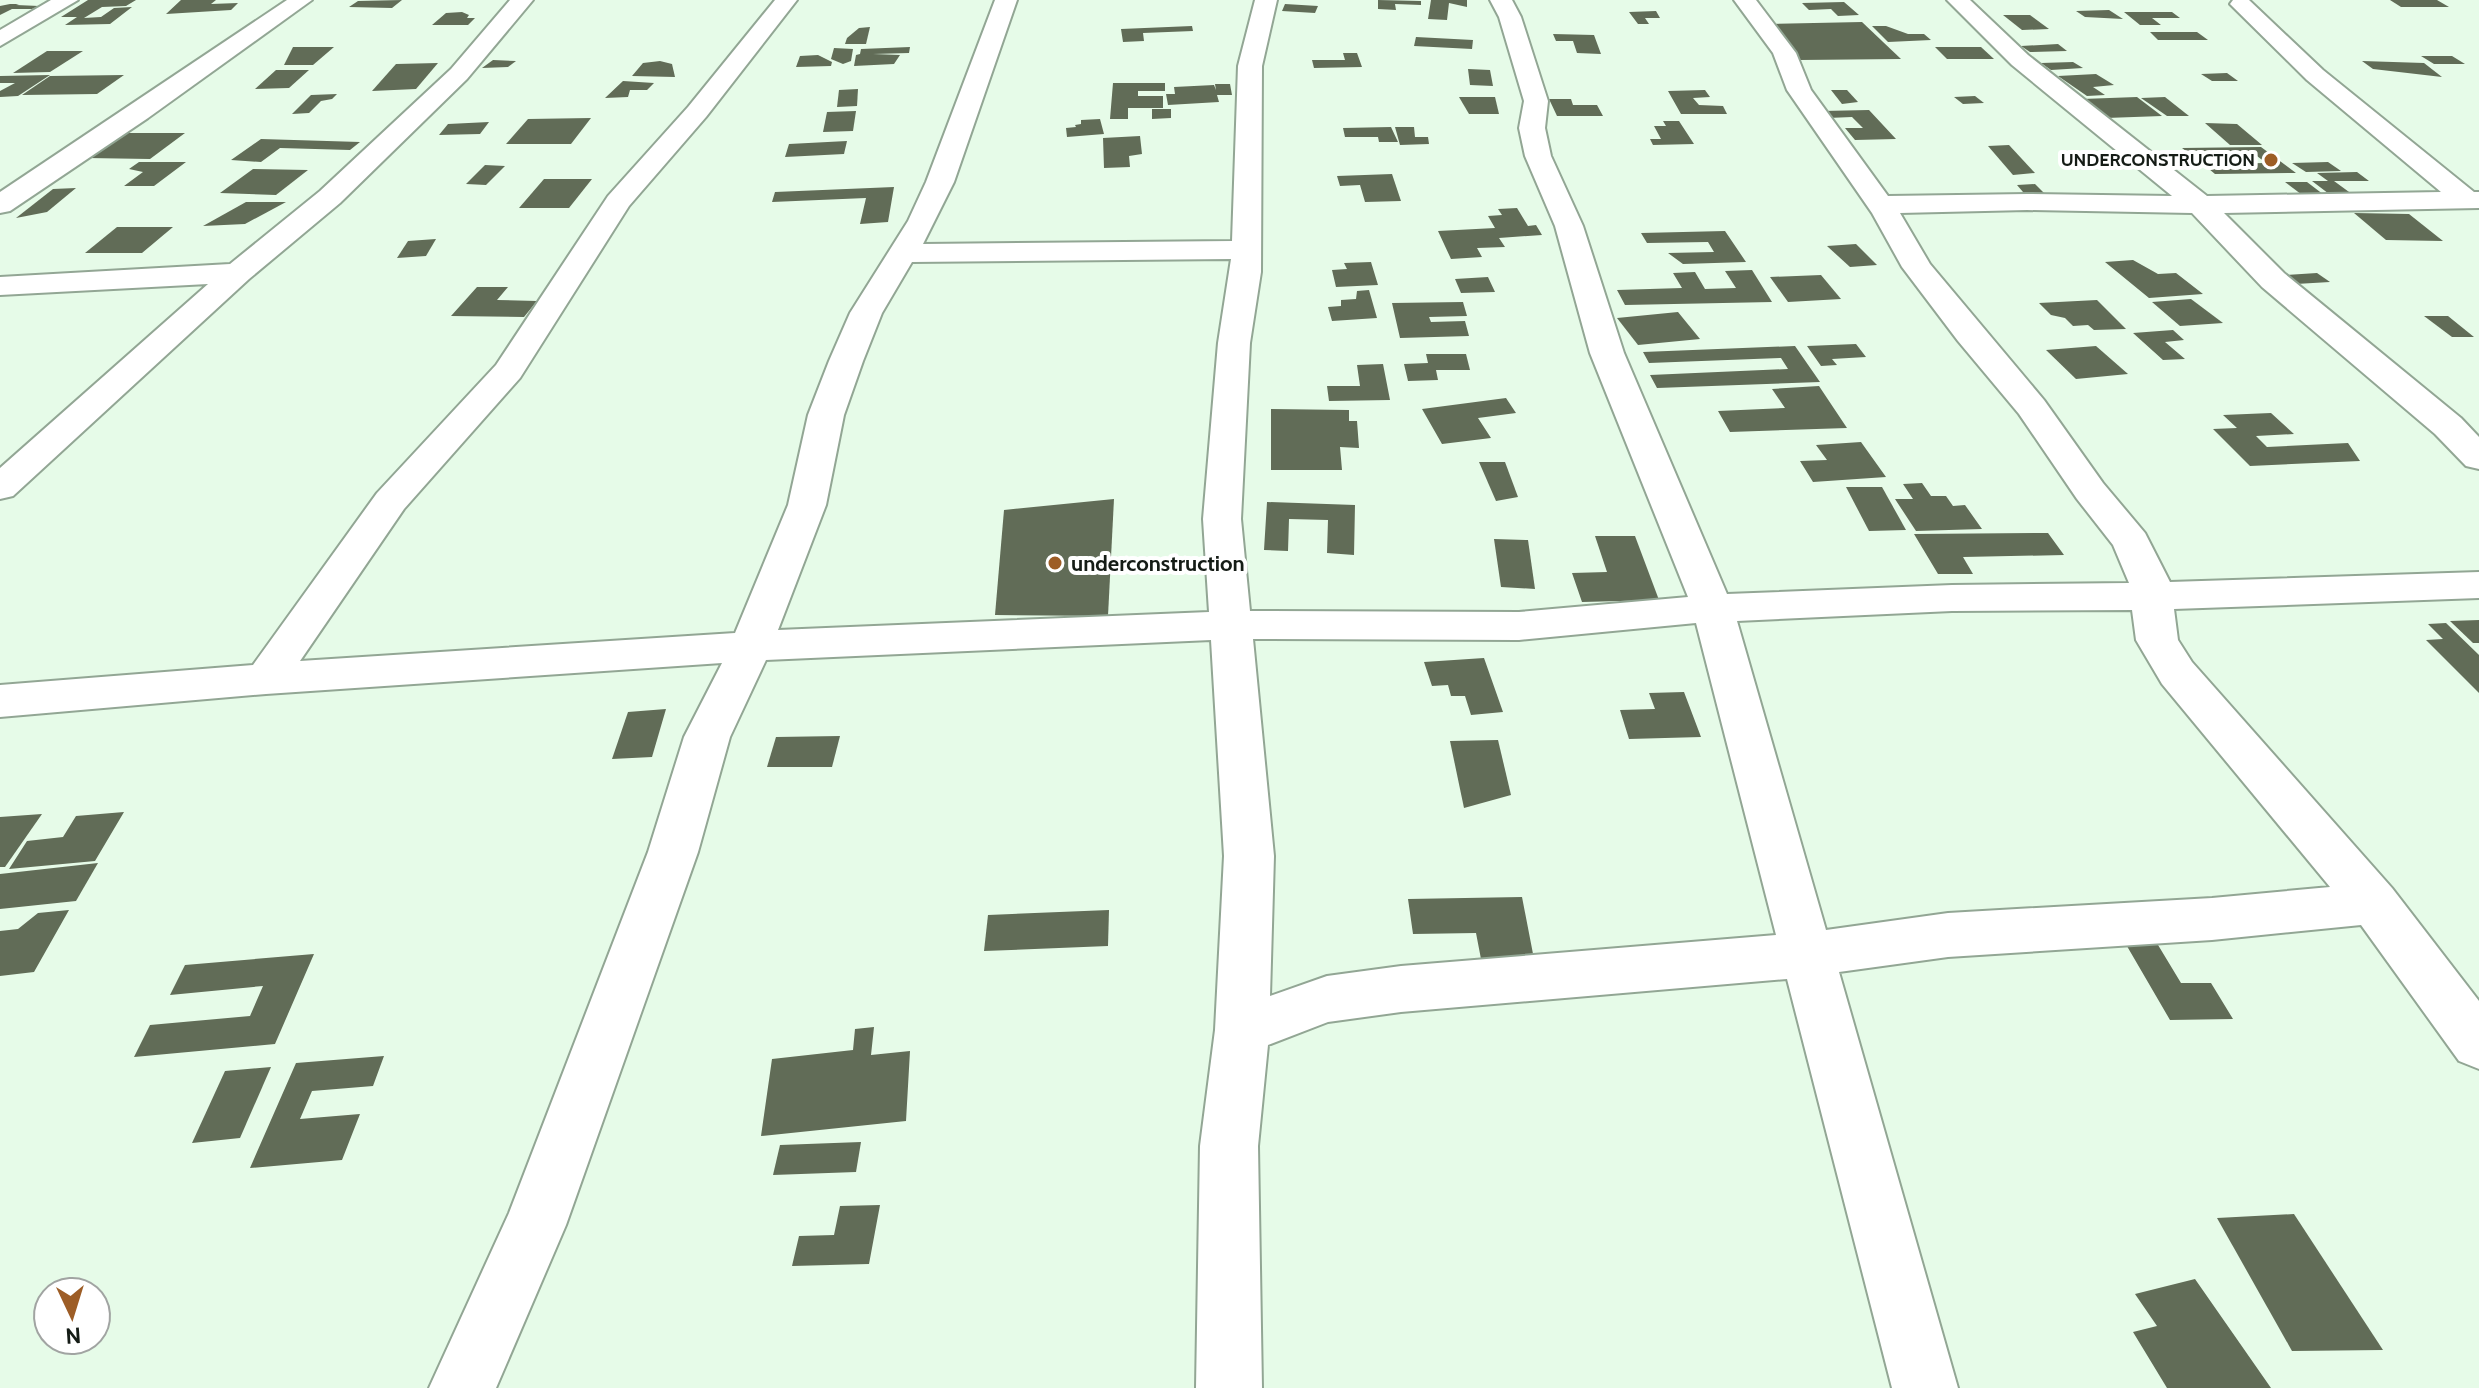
<svg xmlns="http://www.w3.org/2000/svg" width="2479" height="1388" viewBox="0 0 2479 1388" font-family="Cabin,sans-serif">
  <rect width="100%" height="100%" fill="#e6fbe8"/>
  <g fill="#616c57">
    <polygon points="88,0 136,0 126,6 102,7 84,18 101,17 114,8 132,7 110,24 65,25 77,17 61,17"/>
    <polygon points="181,0 216,0 211,4 238,3 231,10 166,14"/>
    <polygon points="402,0 392,8 349,7 358,1"/>
    <polygon points="1378,0 1421,1 1421,5 1395,4 1396,10 1378,9"/>
    <polygon points="1431,0 1467,0 1467,7 1449,3 1447,20 1428,19"/>
    <polygon points="2390,0 2437,0 2449,7 2401,7"/>
    <polygon points="1844,2 1859,15 1838,16 1831,9 1809,10 1802,3"/>
    <polygon points="10,4 19,4 16,5 39,6 32,9 12,9 0,15 0,6"/>
    <polygon points="1285,4 1318,6 1315,13 1282,11"/>
    <polygon points="2109,10 2123,19 2085,17 2076,11"/>
    <polygon points="1656,11 1660,18 1645,18 1649,24 1638,24 1629,12"/>
    <polygon points="462,12 469,15 467,18 475,18 468,25 432,25 446,13"/>
    <polygon points="2124,12 2172,12 2180,18 2152,18 2161,25 2140,25"/>
    <polygon points="2003,15 2030,15 2049,29 2022,30"/>
    <polygon points="1862,22 1901,59 1799,60 1770,24"/>
    <polygon points="1192,26 1193,31 1143,33 1144,41 1123,42 1121,29"/>
    <polygon points="1872,26 1886,26 1908,34 1924,34 1931,40 1888,42"/>
    <polygon points="870,27 866,44 845,44 847,38 859,28"/>
    <polygon points="2150,32 2197,32 2208,40 2158,40"/>
    <polygon points="1553,34 1594,35 1601,54 1577,53 1573,41 1556,41"/>
    <polygon points="1416,37 1473,40 1472,49 1414,46"/>
    <polygon points="2058,44 2067,51 2030,52 2021,46"/>
    <polygon points="293,47 334,47 313,65 284,65"/>
    <polygon points="910,47 909,53 873,54 900,55 894,64 854,66 856,55 860,54 861,49"/>
    <polygon points="1935,47 1981,47 1994,59 1947,59"/>
    <polygon points="834,48 853,49 851,61 843,64 831,59"/>
    <polygon points="47,51 83,51 50,72 13,73"/>
    <polygon points="1343,53 1357,53 1362,67 1314,68 1312,60 1345,60"/>
    <polygon points="818,55 832,62 831,66 796,67 800,56"/>
    <polygon points="2421,56 2452,56 2465,64 2434,64"/>
    <polygon points="493,60 516,61 508,67 482,68"/>
    <polygon points="660,61 672,64 675,77 632,76 643,63"/>
    <polygon points="2362,61 2424,63 2442,77 2373,69"/>
    <polygon points="2073,62 2083,68 2051,70 2041,63"/>
    <polygon points="438,63 416,89 372,91 396,64"/>
    <polygon points="1468,69 1490,70 1493,86 1470,85"/>
    <polygon points="276,70 309,70 289,88 255,89"/>
    <polygon points="2227,73 2238,81 2212,81 2201,74"/>
    <polygon points="2096,74 2114,85 2093,87 2105,95 2087,96 2058,76"/>
    <polygon points="50,75 18,96 0,97 0,91 15,83 0,83 0,76"/>
    <polygon points="124,75 97,94 22,95 50,76"/>
    <polygon points="623,81 654,83 647,90 630,90 628,97 605,98"/>
    <polygon points="1113,83 1165,83 1165,91 1138,91 1138,96 1163,96 1163,108 1128,108 1128,119 1110,119"/>
    <polygon points="1215,84 1230,84 1232,95 1217,95 1219,102 1168,105 1166,94 1175,94 1174,87 1214,85 1216,90"/>
    <polygon points="858,89 857,106 837,107 839,90"/>
    <polygon points="1705,90 1710,97 1693,98 1699,105 1723,106 1727,114 1681,114 1668,91"/>
    <polygon points="1831,90 1847,90 1858,102 1842,104"/>
    <polygon points="337,94 332,99 321,101 309,113 292,114 311,95"/>
    <polygon points="1975,96 1984,103 1963,104 1954,97"/>
    <polygon points="1459,97 1495,97 1499,114 1469,114"/>
    <polygon points="2137,97 2162,116 2106,118 2082,99"/>
    <polygon points="2165,97 2189,116 2167,116 2141,98"/>
    <polygon points="1549,99 1571,99 1573,105 1597,105 1603,116 1557,116"/>
    <polygon points="1152,109 1171,109 1171,118 1152,119"/>
    <polygon points="1869,110 1896,139 1855,140 1845,128 1863,128 1852,117 1828,118 1822,111"/>
    <polygon points="856,111 853,131 823,132 827,112"/>
    <polygon points="591,118 571,144 506,144 528,119"/>
    <polygon points="1100,119 1104,134 1067,137 1066,128 1076,127 1075,125 1081,124 1081,120"/>
    <polygon points="1663,121 1679,121 1694,144 1653,145 1650,139 1661,139 1654,126 1666,126"/>
    <polygon points="489,122 480,134 439,135 448,124"/>
    <polygon points="2205,123 2237,124 2262,145 2230,145"/>
    <polygon points="1391,127 1398,142 1379,142 1378,137 1345,137 1343,128"/>
    <polygon points="1395,127 1414,127 1415,137 1428,137 1429,144 1400,145"/>
    <polygon points="124,133 185,133 150,159 87,158"/>
    <polygon points="1140,136 1142,154 1129,156 1130,167 1104,168 1103,138"/>
    <polygon points="261,139 360,142 350,150 280,148 261,162 231,160"/>
    <polygon points="847,141 844,154 785,157 789,144"/>
    <polygon points="2009,145 2035,173 2013,175 1988,146"/>
    <polygon points="2261,147 2296,173 2215,174 2203,164 2266,163 2257,156 2194,157 2182,148"/>
    <polygon points="139,162 186,162 154,186 124,186 143,172 129,169"/>
    <polygon points="2328,162 2341,171 2306,172 2292,163"/>
    <polygon points="485,165 505,166 486,185 466,184"/>
    <polygon points="253,169 308,170 276,195 220,193"/>
    <polygon points="2357,172 2369,181 2334,181 2360,200 2337,200 2312,181 2328,181 2317,173"/>
    <polygon points="1392,174 1401,201 1365,202 1360,185 1340,186 1337,176"/>
    <polygon points="544,179 592,179 569,208 519,208"/>
    <polygon points="2285,182 2307,182 2332,201 2310,201"/>
    <polygon points="2035,184 2050,199 2029,199 2017,185"/>
    <polygon points="894,187 888,222 860,224 866,198 772,202 775,192"/>
    <polygon points="76,188 47,212 16,218 53,189"/>
    <polygon points="246,202 286,202 245,224 203,226"/>
    <polygon points="1517,208 1528,226 1536,225 1542,235 1499,238 1505,247 1477,248 1482,257 1451,259 1438,231 1495,228 1488,216 1502,215 1498,209"/>
    <polygon points="2354,213 2409,214 2443,241 2386,240"/>
    <polygon points="117,227 173,227 142,253 85,253"/>
    <polygon points="1725,231 1746,262 1683,264 1668,253 1714,252 1708,242 1647,243 1641,233"/>
    <polygon points="436,239 426,256 397,258 408,241"/>
    <polygon points="1856,244 1877,265 1850,267 1827,246"/>
    <polygon points="2133,260 2158,274 2176,273 2203,294 2149,298 2105,262"/>
    <polygon points="1371,262 1378,285 1336,287 1332,270 1347,269 1344,263"/>
    <polygon points="1752,270 1772,302 1625,305 1617,290 1682,288 1673,273 1695,272 1705,289 1736,288 1725,271"/>
    <polygon points="2317,273 2330,282 2296,284 2284,275"/>
    <polygon points="1821,275 1841,299 1788,302 1770,277"/>
    <polygon points="1488,277 1495,292 1461,293 1455,279"/>
    <polygon points="477,287 508,287 497,300 537,301 524,317 451,316"/>
    <polygon points="1369,290 1377,318 1332,321 1328,307 1341,306 1341,300 1356,299 1357,291"/>
    <polygon points="2191,299 2223,323 2180,326 2152,302"/>
    <polygon points="2097,300 2126,329 2094,330 2088,325 2073,326 2065,318 2051,315 2039,303"/>
    <polygon points="1463,302 1467,316 1429,317 1431,322 1465,321 1469,336 1400,338 1392,303"/>
    <polygon points="1678,312 1700,339 1638,345 1617,318"/>
    <polygon points="2424,316 2448,316 2474,337 2452,337"/>
    <polygon points="2173,330 2184,340 2165,342 2185,359 2163,360 2133,333"/>
    <polygon points="1856,344 1866,357 1832,359 1837,365 1821,366 1807,346"/>
    <polygon points="1795,346 1820,382 1657,388 1650,375 1788,369 1781,358 1649,363 1643,352"/>
    <polygon points="2096,346 2128,374 2076,379 2046,350"/>
    <polygon points="1426,354 1466,354 1470,370 1436,370 1438,380 1408,381 1404,364 1428,363"/>
    <polygon points="1383,364 1390,400 1329,401 1327,386 1360,386 1357,365"/>
    <polygon points="1819,386 1847,428 1730,432 1718,411 1785,408 1772,389"/>
    <polygon points="1506,398 1516,413 1478,418 1491,438 1442,444 1422,409"/>
    <polygon points="1271,409 1349,410 1349,421 1357,421 1359,448 1340,447 1342,470 1271,470"/>
    <polygon points="2271,413 2294,434 2256,436 2267,447 2348,443 2360,461 2250,466 2213,429 2237,428 2223,415"/>
    <polygon points="1861,442 1886,477 1813,482 1800,461 1827,460 1816,445"/>
    <polygon points="1479,462 1505,462 1518,497 1496,501"/>
    <polygon points="1922,483 1931,496 1946,496 1953,506 1965,505 1982,529 1916,531 1895,499 1913,499 1903,484"/>
    <polygon points="1846,487 1882,487 1906,530 1869,531"/>
    <polygon points="1114,499 1108,616 995,615 1004,510"/>
    <polygon points="1267,502 1355,505 1354,555 1327,553 1328,520 1289,519 1288,551 1264,550"/>
    <polygon points="2048,533 2064,555 1963,557 1973,574 1938,574 1914,534"/>
    <polygon points="1595,536 1635,536 1659,600 1582,602 1572,573 1607,572"/>
    <polygon points="1494,539 1528,540 1535,589 1501,587"/>
    <polygon points="2479,620 2479,643 2473,643 2450,621"/>
    <polygon points="2446,623 2479,655 2479,693 2426,640 2443,639 2428,624"/>
    <polygon points="1484,658 1503,712 1471,715 1465,696 1451,696 1448,685 1432,686 1424,662"/>
    <polygon points="1684,692 1701,737 1629,739 1620,710 1655,709 1649,693"/>
    <polygon points="666,709 652,757 612,759 628,712"/>
    <polygon points="840,736 832,767 767,767 776,737"/>
    <polygon points="1498,740 1511,795 1464,808 1450,741"/>
    <polygon points="124,812 95,861 9,869 27,841 63,837 76,816"/>
    <polygon points="42,814 5,867 0,867 0,817"/>
    <polygon points="98,863 76,901 0,909 0,874"/>
    <polygon points="1522,897 1534,959 1481,959 1476,933 1413,934 1408,899"/>
    <polygon points="69,910 34,972 0,976 0,931 18,929 38,913"/>
    <polygon points="1109,910 1108,946 984,951 988,915"/>
    <polygon points="2155,940 2181,983 2211,983 2233,1019 2170,1020 2124,941"/>
    <polygon points="314,954 275,1044 134,1057 150,1025 250,1016 263,986 170,995 185,965"/>
    <polygon points="874,1027 871,1055 910,1051 906,1121 761,1136 772,1059 853,1050 855,1029"/>
    <polygon points="384,1056 373,1086 312,1091 300,1119 360,1114 342,1160 250,1168 296,1063"/>
    <polygon points="271,1067 240,1138 192,1143 225,1071"/>
    <polygon points="861,1142 856,1172 773,1175 780,1145"/>
    <polygon points="880,1205 869,1264 792,1266 799,1236 834,1235 840,1206"/>
    <polygon points="2294,1214 2383,1350 2292,1351 2217,1218"/>
    <polygon points="2195,1279 2271,1388 2167,1388 2133,1332 2157,1326 2135,1294"/>
  </g>
  <g fill="none" stroke-linecap="round" stroke-linejoin="round">
    <defs>
      <g id="minor">
        <polygon points="51,0 78,0 0,46 0,30"/>
        <polygon points="287,0 312,0 148,118 10,211 0,213 0,192"/>
        <polygon points="510,0 533,0 467,79 340,203 249,279 13,496 0,499 0,468 208,284 0,295 0,277 230,264 320,191 451,69"/>
        <path d="M775,0H797L706,117L629,206L520,378L404,509L300,661L735,633L788,505L808,415L829,361L850,313L908,221L926,182L995,0H1017L954,182L923,244L1232,241L1238,66L1255,0H1277L1262,66L1261,272L1250,343L1241,519L1250,611L1519,612L1688,597L1590,353L1555,226L1525,156L1519,128L1524,101L1499,17L1490,0H1512L1521,17L1548,101L1545,128L1551,156L1583,226L1624,353L1727,594L1952,585L2129,583L2113,545L2077,499L2019,414L1958,341L1902,267L1872,213L1787,90L1773,53L1734,0H1756L1796,53L1811,90L1888,196L2027,194L2172,196L2012,65L1947,0H1970L2028,55L2207,196L2441,192L2307,80L2230,4L2233,0H2249L2323,70L2474,192H2479V208L2224,213L2284,273L2461,418L2479,437V469L2466,466L2435,434L2262,287L2192,213L2027,210L1900,213L1930,264L2044,400L2103,483L2145,533L2170,582L2479,572V598L2174,609L2178,640L2192,662L2392,888L2479,1001V1069L2459,1061L2361,925L2212,940L1948,957L1839,972L1958,1388H1892L1787,979L1401,1012L1328,1022L1268,1045L1258,1146L1262,1388H1196L1200,1146L1215,1030L1224,856L1211,640L766,660L730,737L698,852L566,1225L496,1388H429L509,1213L648,852L684,737L722,663L266,694L0,717V685L253,665L377,493L496,365L608,196L688,107ZM1231,259L1218,343L1203,519L1209,612L778,630L826,505L844,415L863,361L882,313L912,262ZM2132,610L2136,640L2162,684L2330,887L2212,898L1948,913L1826,930L1737,621L1952,611ZM1696,623L1776,935L1401,966L1327,976L1270,996L1274,856L1253,639L1519,640Z"/>
      </g>
    </defs>
    <use href="#minor" stroke="#92a694" stroke-width="4"/>
    <use href="#minor" fill="#fff" fill-rule="evenodd"/>
  </g>
  <g fill="#9d5d26" stroke="#fff" stroke-width="3">
    <circle cx="2271" cy="160" r="8"/>
    <circle cx="1055" cy="563" r="8"/>
  </g>
  <g text-anchor="middle" dominant-baseline="central" stroke-width="8" stroke-linejoin="round" paint-order="stroke">
    <g font-size="18" font-weight="bold" fill="#151c16" stroke="#fff" text-anchor="end">
      <text x="2255" y="160">UNDERCONSTRUCTION</text>
    </g>
    <g font-size="22" font-weight="bold" fill="#151c16" stroke="#fff" text-anchor="start">
      <text x="1071" y="563">underconstruction</text>
    </g>
  </g>
  <g transform="translate(72 1316) rotate(176)"><circle r="38" fill="#ffffff" stroke="#a1a4a2" stroke-width="2"/>
  <path d="M0-6L14 30L0 20L-14 30Z" fill="#9d5d26"/>
  <text y="-12" font-size="22" font-weight="bold" text-anchor="middle" fill="#151c16">N</text>
  </g>
</svg>
